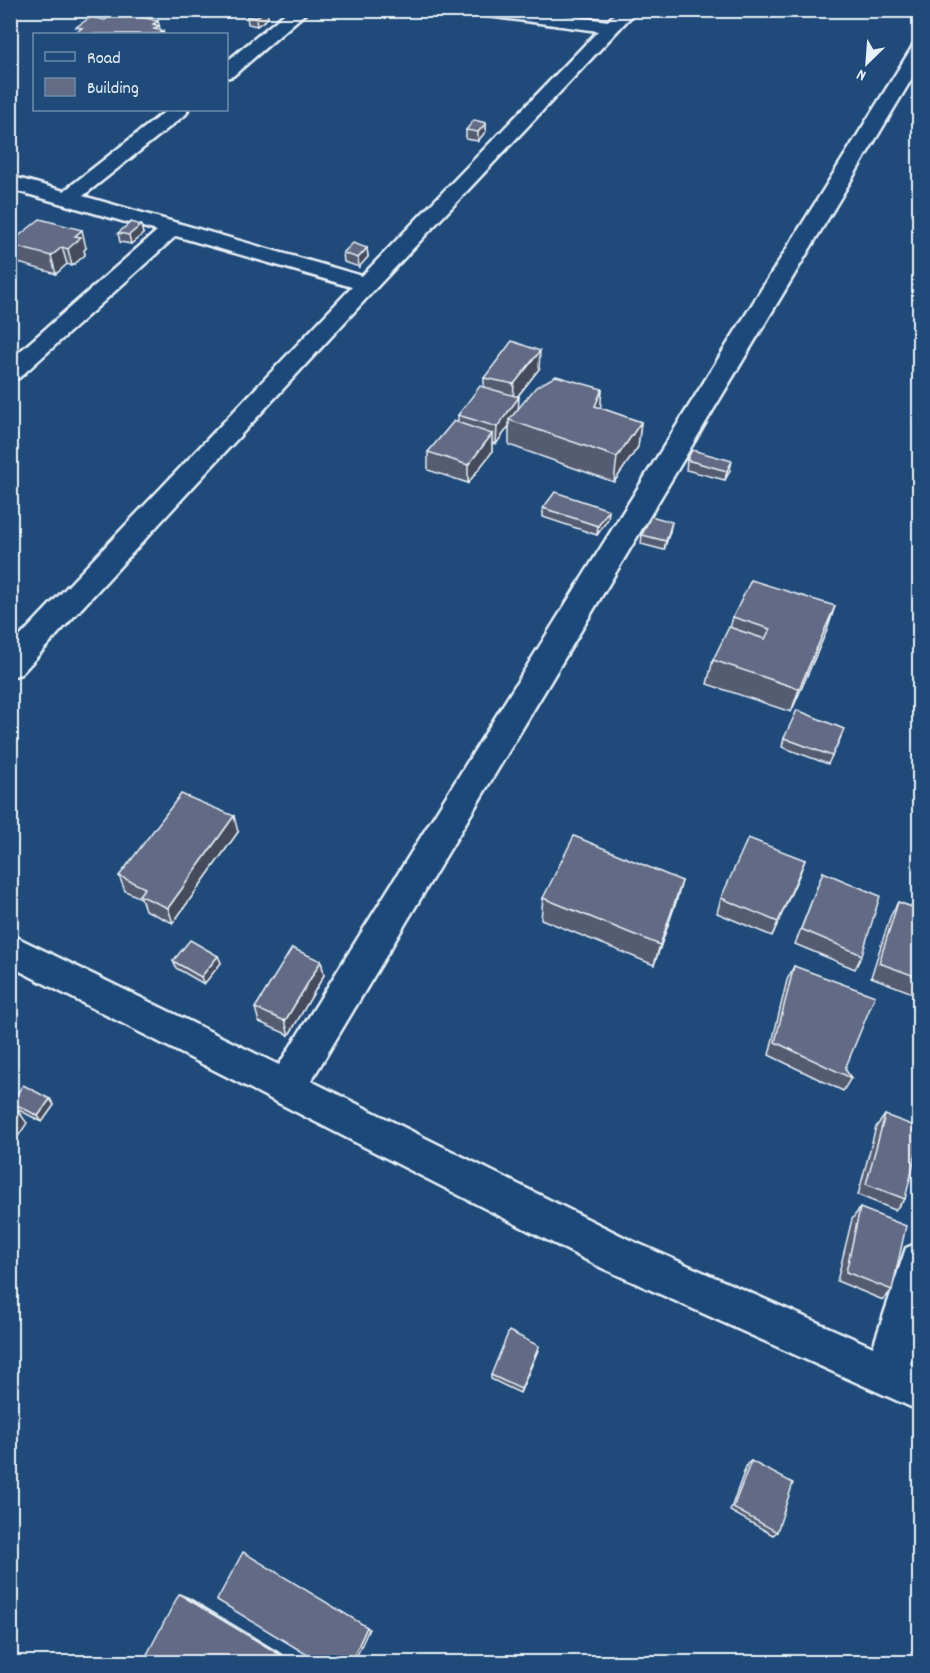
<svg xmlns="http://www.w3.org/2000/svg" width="930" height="1673" viewBox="0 0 930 1673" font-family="Dekko,sans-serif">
  <rect width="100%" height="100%" fill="#1f4a7a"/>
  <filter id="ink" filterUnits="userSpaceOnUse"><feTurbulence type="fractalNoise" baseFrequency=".0167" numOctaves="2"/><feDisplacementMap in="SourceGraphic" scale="12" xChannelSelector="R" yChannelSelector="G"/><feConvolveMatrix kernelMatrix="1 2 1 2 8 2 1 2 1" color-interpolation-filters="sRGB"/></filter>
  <g filter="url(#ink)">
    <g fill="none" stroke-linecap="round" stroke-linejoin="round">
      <defs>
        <g id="minor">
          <polygon points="289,10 309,10 233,76 226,78 226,62"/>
          <polygon points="471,10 525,10 608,21 618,10 637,10 375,289 21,674 10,677 10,647 352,287 176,236 19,378 10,380 10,360 157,231 10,189 10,176 64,191 167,110 188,110 186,114 83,196 362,276 598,31 480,15"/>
          <polygon points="920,44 920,65 311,1081 630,1240 873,1347 906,1248 920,1242 920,1333 910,1364 920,1368 920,1411 602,1268 10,966 10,934 279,1065 911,49 913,45"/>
        </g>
      </defs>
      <use href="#minor" stroke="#e8f1f8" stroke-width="5"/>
      <use href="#minor" fill="#1f4a7a" fill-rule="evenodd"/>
    </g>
    <g fill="#555c72" stroke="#e8f1f8" stroke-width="1.5">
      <polygon points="247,16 268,18 257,26 248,24"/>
      <polygon points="486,123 486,131 478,141 466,139 466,130"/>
      <polygon points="141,225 143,234 131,244 120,242 118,233"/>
      <polygon points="10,243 86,248 84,250 85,255 72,266 67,264 56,274 15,262 10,248"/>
      <polygon points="367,248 368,257 359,267 344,262 343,253"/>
      <polygon points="539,369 518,396 518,409 602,389 600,408 641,422 638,447 614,482 509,445 509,426 496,444 492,443 492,452 468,483 428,470 428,452 458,422 458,415 484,387 484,378"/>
      <polygon points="687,460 730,470 725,480 686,470"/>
      <polygon points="543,508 609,510 608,519 597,535 543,517"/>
      <polygon points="670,531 664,550 641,544 642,535"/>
      <polygon points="835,606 827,630 791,712 707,684 713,660 730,628 733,617"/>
      <polygon points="841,737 828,764 782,747 784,738"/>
      <polygon points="238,832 173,923 145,910 141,898 125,891 119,876"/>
      <polygon points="805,860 772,936 717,913 721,898"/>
      <polygon points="823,872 862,955 855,969 795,944"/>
      <polygon points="682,881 676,902 654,965 541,919 543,898"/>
      <polygon points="898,902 920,910 920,996 871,977 890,917"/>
      <polygon points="218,956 221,963 204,984 176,968 173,961"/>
      <polygon points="321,961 324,975 289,1035 259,1022 255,1008"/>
      <polygon points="794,966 845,1069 851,1078 843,1091 769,1055 787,980"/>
      <polygon points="50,1099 54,1105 42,1122 15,1108 11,1102"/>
      <polygon points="885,1115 905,1199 895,1210 858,1195 876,1127"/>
      <polygon points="860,1208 892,1290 883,1300 837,1281 852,1219"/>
      <polygon points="538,1350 520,1393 491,1379 491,1375"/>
      <polygon points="751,1461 777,1532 773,1535 730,1511 747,1464"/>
    </g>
    <g fill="#454b5d" stroke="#e8f1f8" stroke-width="1.5">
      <polygon points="266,10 267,10 268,18 257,26 256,18"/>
      <polygon points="158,21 161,33 163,31 164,34 155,34 153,24"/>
      <polygon points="486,123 486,131 478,141 478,132"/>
      <polygon points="141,225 143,234 131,244 129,235"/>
      <polygon points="82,230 86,248 84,250 85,255 72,266 68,249 75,236"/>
      <polygon points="62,247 67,264 56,274 51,256"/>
      <polygon points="367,248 368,257 359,267 358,258"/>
      <polygon points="540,351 539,369 513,402 514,384"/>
      <polygon points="602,389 600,414 595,406"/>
      <polygon points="519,397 518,414 509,420 509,426 496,444 497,427"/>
      <polygon points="641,422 638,447 614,482 617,457"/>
      <polygon points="492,434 492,452 468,483 468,465"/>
      <polygon points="732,461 730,470 725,480 727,471"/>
      <polygon points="609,510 608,519 597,535 598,526"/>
      <polygon points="672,522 670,531 664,550 666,541"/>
      <polygon points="835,606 827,630 791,712 799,689"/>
      <polygon points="234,816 238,832 173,923 168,908"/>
      <polygon points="805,860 799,876 772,936 778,922"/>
      <polygon points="682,881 676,902 654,965 660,945"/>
      <polygon points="218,956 221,963 204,984 201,977"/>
      <polygon points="321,961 324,975 289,1035 285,1021"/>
      <polygon points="50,1099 54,1105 42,1122 38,1116"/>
      <polygon points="18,1111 27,1123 15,1141 18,1145 10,1156 10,1122"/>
      <polygon points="539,1346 538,1350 520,1393 521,1389"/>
      <polygon points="179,1594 189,1598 295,1662 292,1662"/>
      <polygon points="367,1627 369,1629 354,1662 351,1662"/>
    </g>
    <g fill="#636b85" stroke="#e8f1f8" stroke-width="1.5">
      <polygon points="254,10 266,10 256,18 247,16"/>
      <polygon points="118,11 158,21 153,24 159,26 154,29 163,31 159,34 73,34 82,28 76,27 91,17 105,20"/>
      <polygon points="474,120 486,123 478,132 466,130"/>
      <polygon points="40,219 82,230 75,236 81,237 68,249 62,247 51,256 10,245 10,243"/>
      <polygon points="131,222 141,225 129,235 118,233"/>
      <polygon points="353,243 367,248 358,258 343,253"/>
      <polygon points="512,341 540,351 514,384 484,378"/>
      <polygon points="556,376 602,389 595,406 641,422 617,457 509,420 536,387"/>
      <polygon points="480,386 519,397 497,427 458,415"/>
      <polygon points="454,421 492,434 468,465 428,452"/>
      <polygon points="692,450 732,461 727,471 687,460"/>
      <polygon points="555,492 609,510 598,526 543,508"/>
      <polygon points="651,516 672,522 666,541 642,535"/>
      <polygon points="751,580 835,606 799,689 713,660 729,627 765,639 770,629 733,617"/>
      <polygon points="797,710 844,729 832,756 784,738"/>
      <polygon points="181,794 234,816 168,908 139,895 145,888 119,876"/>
      <polygon points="574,836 682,881 660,945 543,898"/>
      <polygon points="748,838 805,860 778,922 721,898"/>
      <polygon points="823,872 880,896 862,955 801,929"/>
      <polygon points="898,902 920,910 920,978 879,963"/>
      <polygon points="190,940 218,956 201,977 173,961"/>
      <polygon points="292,948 321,961 285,1021 255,1008"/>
      <polygon points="794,966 875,996 845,1069 851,1078 775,1042"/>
      <polygon points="23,1085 50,1099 38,1116 11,1102"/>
      <polygon points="10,1107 18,1111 10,1122"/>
      <polygon points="885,1115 920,1128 920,1138 905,1199 866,1184"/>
      <polygon points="860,1208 906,1226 892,1290 846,1272"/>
      <polygon points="509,1331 539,1346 521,1389 491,1375"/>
      <polygon points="751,1461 793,1483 777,1532 733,1508"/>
      <polygon points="243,1552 367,1627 351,1662 319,1662 217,1600"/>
      <polygon points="179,1594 292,1662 143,1662"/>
    </g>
  </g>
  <rect width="930" height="1673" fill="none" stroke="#1f4a7a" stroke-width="36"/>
  <rect x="18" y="18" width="894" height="1637" fill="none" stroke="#e8f1f8" stroke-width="2" filter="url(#ink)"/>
  <rect x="33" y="33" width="195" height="78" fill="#1f4a7a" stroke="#6f8dac" stroke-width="1.5"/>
  <rect x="45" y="52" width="30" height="9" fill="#1f4a7a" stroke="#6f8dac" stroke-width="1.5"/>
  <text x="87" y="63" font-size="18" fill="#e8f1f8">Road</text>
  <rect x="45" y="78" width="30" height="18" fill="#636b85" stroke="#6f8dac" stroke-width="1.5"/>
  <text x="87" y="93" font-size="18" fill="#e8f1f8">Building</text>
  <g transform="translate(867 63) rotate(205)" stroke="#1f4a7a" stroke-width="4.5" paint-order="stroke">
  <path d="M0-4.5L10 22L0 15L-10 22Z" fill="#e8f1f8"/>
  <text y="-9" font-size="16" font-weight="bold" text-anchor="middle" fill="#e8f1f8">N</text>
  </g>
</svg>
